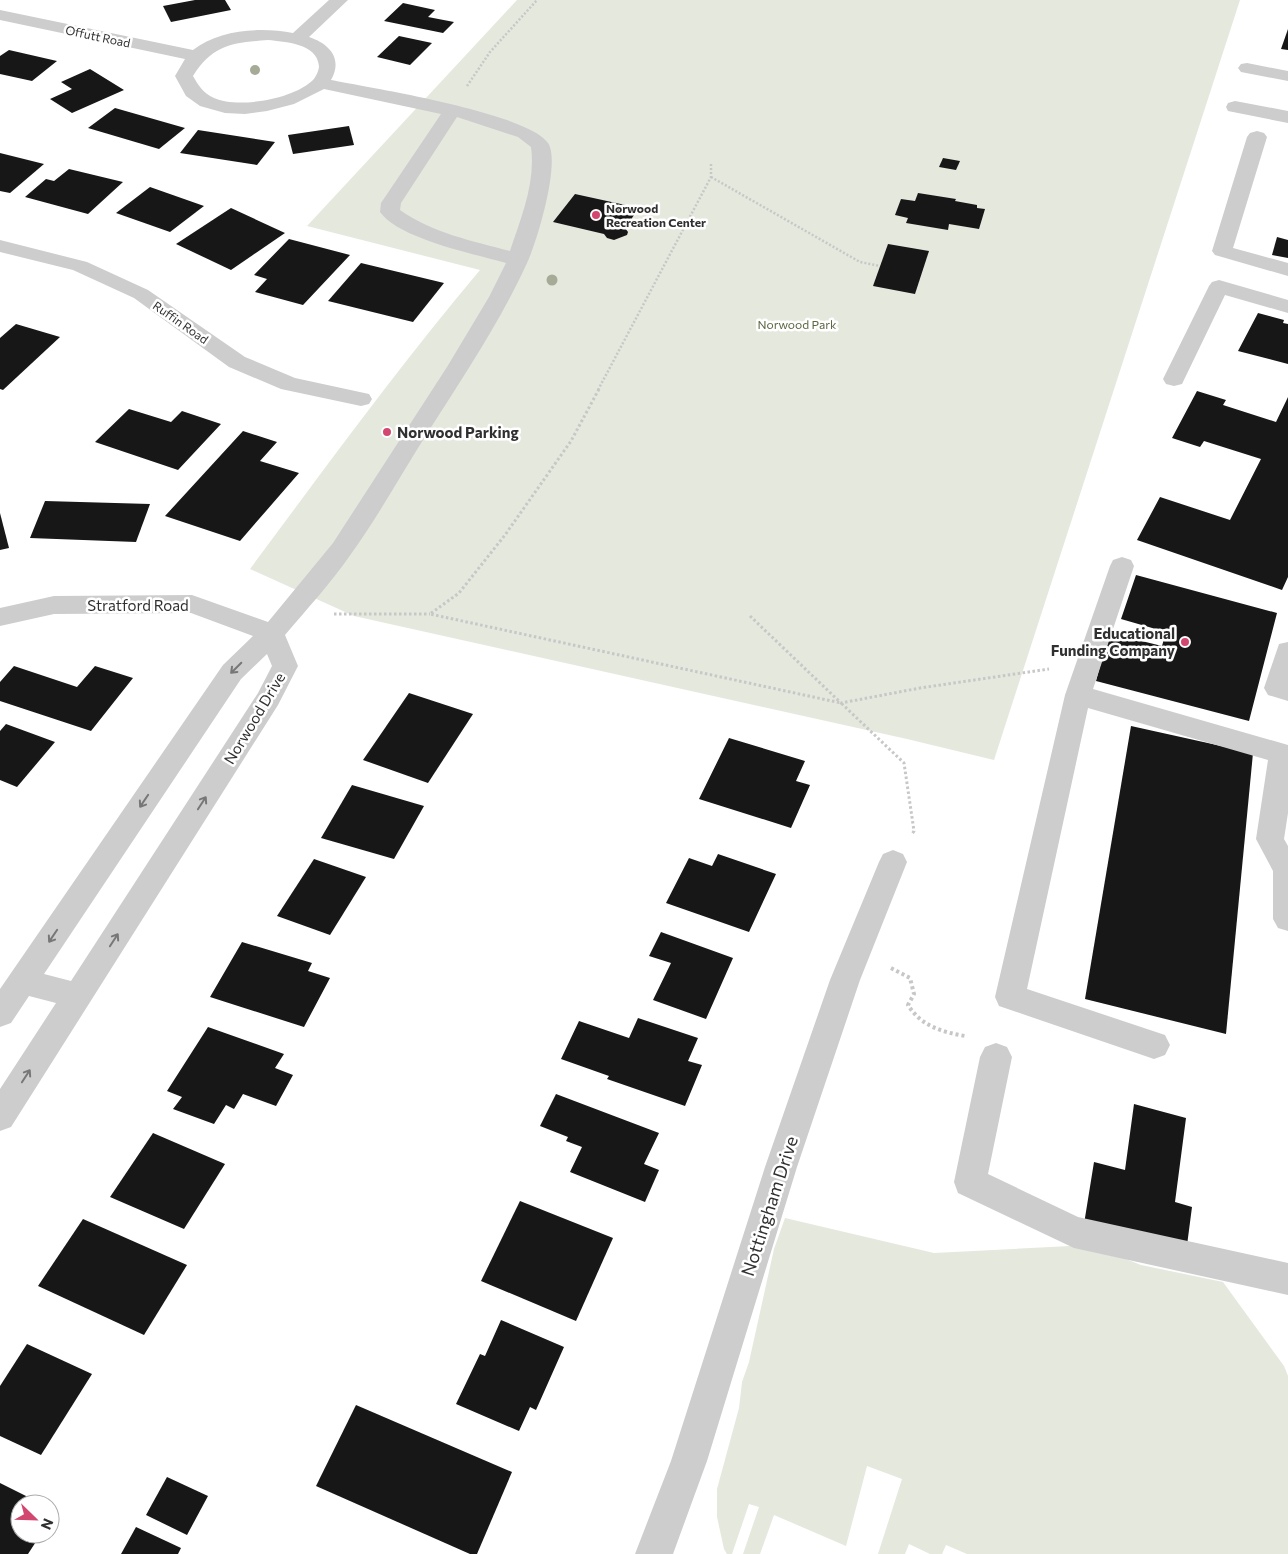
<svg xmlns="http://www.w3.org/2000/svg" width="1288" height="1554" viewBox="0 0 1288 1554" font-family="Commissioner,sans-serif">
  <rect width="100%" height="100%" fill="#fff"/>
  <g fill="#e5e8dd">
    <path d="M517,0H1240L994,760L907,739L354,616L250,569C325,468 399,366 480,270L307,226Z"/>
    <polygon points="785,1218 934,1253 1090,1245 1141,1265 1223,1282 1284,1366 1288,1376 1288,1554 967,1554 946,1545 942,1554 930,1554 909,1544 905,1554 878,1554 902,1479 867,1466 846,1546 774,1515 760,1554 743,1554 759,1507 749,1504 732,1554 727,1554 724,1549 717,1517 717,1489 739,1408 742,1382 749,1362 774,1249"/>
  </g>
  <g fill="#171717">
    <polygon points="195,0 225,0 231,10 171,22 163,6"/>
    <polygon points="403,3 435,10 428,17 454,22 443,33 384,21"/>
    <polygon points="1288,29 1288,50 1281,49"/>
    <polygon points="399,36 432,43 410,65 377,57"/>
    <polygon points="9,50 57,61 32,81 0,74 0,56"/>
    <polygon points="90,69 124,90 72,113 50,99 72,89 61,82"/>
    <polygon points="115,108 185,128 159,149 88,128"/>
    <polygon points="349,126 354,145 293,154 288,135"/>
    <polygon points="198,130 275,142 257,165 180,153"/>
    <polygon points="0,153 44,164 10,193 0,191"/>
    <polygon points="943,158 960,161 956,170 939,167"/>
    <polygon points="69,169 123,182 88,214 25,197 46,179 54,181"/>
    <polygon points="150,187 204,206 170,232 116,213"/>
    <polygon points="918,193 956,199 955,201 977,205 977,208 985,209 979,229 949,224 948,230 906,223 908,218 895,215 901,199 915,201"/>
    <polygon points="575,194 639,208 625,228 628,232 627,235 614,240 607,238 604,234 553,222"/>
    <polygon points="231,208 285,233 231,270 176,244"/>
    <polygon points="1277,237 1288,240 1288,258 1272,255"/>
    <polygon points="289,239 350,255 303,305 255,292 267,279 254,275"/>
    <polygon points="888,244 929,251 915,294 873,286"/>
    <polygon points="361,263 444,283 413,322 328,301"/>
    <polygon points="1258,313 1284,320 1283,323 1288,324 1288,364 1238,351"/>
    <polygon points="16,324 60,337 3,390 0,389 0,338"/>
    <polygon points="1197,391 1226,400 1223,405 1276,422 1288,397 1288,577 1282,590 1137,540 1160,497 1230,520 1261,459 1204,441 1200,447 1172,438"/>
    <polygon points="129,409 171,422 182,411 221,424 178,470 95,442"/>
    <polygon points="243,431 277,442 260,461 299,473 240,541 165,516"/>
    <polygon points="45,501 150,504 136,542 30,538"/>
    <polygon points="0,513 9,548 0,550"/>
    <polygon points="1136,575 1277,613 1249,721 1096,681 1109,633 1162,646 1166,632 1121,619"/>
    <polygon points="14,666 77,687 95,666 133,678 91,731 0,701 0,682"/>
    <polygon points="409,693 473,714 428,783 363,760"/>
    <polygon points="6,724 55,742 17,787 0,780 0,731"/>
    <polygon points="1131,726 1253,753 1226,1034 1085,999"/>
    <polygon points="729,738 805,761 796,781 810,785 791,828 699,799"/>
    <polygon points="352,785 424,806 394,859 321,838"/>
    <polygon points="718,854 776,874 749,932 666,903 689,858 712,866"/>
    <polygon points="314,859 366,877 330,935 277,916"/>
    <polygon points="661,932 733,958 706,1019 653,1000 671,963 649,956"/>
    <polygon points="242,942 312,963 308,971 330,978 304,1027 210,997"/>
    <polygon points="638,1018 698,1038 688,1061 702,1065 685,1106 607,1079 609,1076 561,1059 579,1021 629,1038"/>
    <polygon points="208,1027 284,1054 275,1068 293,1075 276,1106 243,1094 234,1109 226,1105 214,1124 173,1109 182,1097 167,1091"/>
    <polygon points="556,1094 659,1133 644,1164 659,1170 645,1202 570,1172 582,1147 566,1141 568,1137 540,1126"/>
    <polygon points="1134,1104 1186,1118 1175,1202 1192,1207 1186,1253 1084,1224 1094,1162 1125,1170"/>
    <polygon points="153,1133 225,1164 184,1229 110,1197"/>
    <polygon points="520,1201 613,1238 576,1321 481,1281"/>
    <polygon points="83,1219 187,1265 144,1335 38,1286"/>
    <polygon points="501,1320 564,1347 536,1410 530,1407 519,1431 456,1404 480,1354 485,1356"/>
    <polygon points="27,1344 92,1374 41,1455 0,1436 0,1386"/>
    <polygon points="356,1405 512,1472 477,1554 470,1554 316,1486"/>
    <polygon points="167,1477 208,1496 187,1535 146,1515"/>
    <polygon points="0,1483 42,1504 20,1504 20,1534 41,1534 28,1554 0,1554"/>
    <polygon points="136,1527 181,1548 178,1554 121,1554"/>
  </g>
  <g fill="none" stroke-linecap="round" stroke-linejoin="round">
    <g stroke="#c7c7c7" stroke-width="2.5" stroke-dasharray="2 2" stroke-linecap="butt">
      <polyline points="467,86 490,52 537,0"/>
      <polyline points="711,177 860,262 880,266"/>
      <polyline points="598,390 711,177 711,163"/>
    </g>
    <g stroke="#c7c7c7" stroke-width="3" stroke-dasharray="2.5 2.5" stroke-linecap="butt">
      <polyline points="599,389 571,441 505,535 459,593 430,614 841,703 904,763 914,831 912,834"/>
      <polyline points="334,614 430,614"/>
      <polyline points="750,616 841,703 920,688 1049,669"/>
    </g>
    <path stroke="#c7c7c7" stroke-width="4" stroke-dasharray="3 3" stroke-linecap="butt" d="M891,968L910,978L914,994L908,1005C921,1026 942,1032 965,1036"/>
    <g fill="#cdcdcd" fill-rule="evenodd">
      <path d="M329,0H348L309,37C330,44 343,59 331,80C372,88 528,113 548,143C561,162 537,242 527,263C500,322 463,377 428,432C402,473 379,515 351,554C331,583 307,609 285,635L298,666L278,705L11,1127L0,1131V1089L56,1003L29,996L11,1023L0,1027V989L223,665L253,636L191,613L54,614L0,626V608L54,596L192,595L268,622L333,543L447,367L489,297L506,263C475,254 399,239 380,212L381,203L441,114L324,89L294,104L267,111L245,114L225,113L200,106L186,96L175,76L185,59L0,20V10L193,50C219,29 262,27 293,33ZM268,40C285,42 317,43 319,66C319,70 316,77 313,80C294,99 238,109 214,98C203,93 198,85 193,76C213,44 233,43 268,40ZM457,117L518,137L531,147C536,182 521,218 510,251C472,241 433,233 400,210L401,203ZM267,654L272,666L258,693L71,981L44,974L241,679Z"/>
      <polygon points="1247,63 1288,71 1288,81 1241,72 1238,68 1241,64"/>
      <polygon points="1235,101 1288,111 1288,123 1228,111 1226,107 1228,103"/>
      <polygon points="1257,131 1264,133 1267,137 1233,248 1288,263 1288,276 1215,255 1212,251 1247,137 1250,133"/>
      <polygon points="0,240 87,262 148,290 245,357 295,378 369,394 372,399 369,404 361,406 281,389 229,367 134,298 73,270 0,252"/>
      <polygon points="1219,280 1288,300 1288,313 1225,295 1182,384 1174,386 1166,384 1163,379 1209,286 1212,282"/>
      <polygon points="1122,557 1131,560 1134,566 1093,689 1288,745 1288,813 1284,839 1288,846 1288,931 1278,928 1273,919 1273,871 1256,839 1268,760 1088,708 1027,989 1165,1035 1170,1045 1165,1055 1154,1059 999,1006 995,997 1065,695 1110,566 1113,560"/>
      <polygon points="1288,642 1288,701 1268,695 1264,688 1279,644"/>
      <polygon points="893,850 903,854 907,862 860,980 797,1167 707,1461 673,1554 635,1554 671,1461 765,1167 830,980 879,862 883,854"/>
      <polygon points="996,1043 1007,1047 1012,1057 988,1174 1078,1217 1288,1263 1288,1295 1074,1248 958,1193 954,1182 980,1057 985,1047"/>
    </g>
  </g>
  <g fill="#a5ab97">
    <circle cx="255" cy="70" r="5"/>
    <circle cx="552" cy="280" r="5.5"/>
  </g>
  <defs><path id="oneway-shaft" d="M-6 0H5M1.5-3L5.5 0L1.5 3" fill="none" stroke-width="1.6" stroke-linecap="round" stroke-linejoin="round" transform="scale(1.25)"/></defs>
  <g stroke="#777">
    <use href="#oneway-shaft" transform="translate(236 668) rotate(135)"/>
    <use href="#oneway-shaft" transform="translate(144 801) rotate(124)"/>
    <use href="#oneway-shaft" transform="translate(202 803) rotate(-57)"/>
    <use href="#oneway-shaft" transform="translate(53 936) rotate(124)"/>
    <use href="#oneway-shaft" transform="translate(114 940) rotate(-57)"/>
    <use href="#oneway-shaft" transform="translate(26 1076) rotate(-57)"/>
  </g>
  <g fill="#d2476f" stroke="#fff" stroke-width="2">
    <circle cx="596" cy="215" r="5"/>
    <circle cx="387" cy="432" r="5"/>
    <circle cx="1185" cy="642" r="5"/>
  </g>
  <g text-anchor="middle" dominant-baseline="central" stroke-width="5" stroke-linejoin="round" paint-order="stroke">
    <g font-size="12" fill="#303030" stroke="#fff">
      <text transform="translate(98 36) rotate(12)">Offutt Road</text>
      <text transform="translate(181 322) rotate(35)">Ruffin Road</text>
    </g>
    <g font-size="12" font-weight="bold" fill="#303030" stroke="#fff" text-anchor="start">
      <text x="606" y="208">Norwood<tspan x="606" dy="14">Recreation Center</tspan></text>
    </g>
    <g font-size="12" fill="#5b6742" stroke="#fff">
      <text x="797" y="324">Norwood Park</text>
    </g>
    <g font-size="15" font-weight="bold" fill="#303030" stroke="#fff" text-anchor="start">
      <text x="397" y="432">Norwood Parking</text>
      <text x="1175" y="633" text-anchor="end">Educational<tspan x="1175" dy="17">Funding Company</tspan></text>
    </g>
    <g font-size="15" fill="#303030" stroke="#fff">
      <text x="138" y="605">Stratford Road</text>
      <text transform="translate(254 718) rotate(-59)">Norwood Drive</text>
    </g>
    <g font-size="18" fill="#303030" stroke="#fff">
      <text transform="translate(769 1206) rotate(-72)">Nottingham Drive</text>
    </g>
  </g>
  <g transform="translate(35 1519) rotate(113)"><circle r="24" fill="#ffffff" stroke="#acacac"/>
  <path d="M0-4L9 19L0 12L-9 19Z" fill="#d2476f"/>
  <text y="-8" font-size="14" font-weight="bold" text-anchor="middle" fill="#303030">N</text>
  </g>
</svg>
